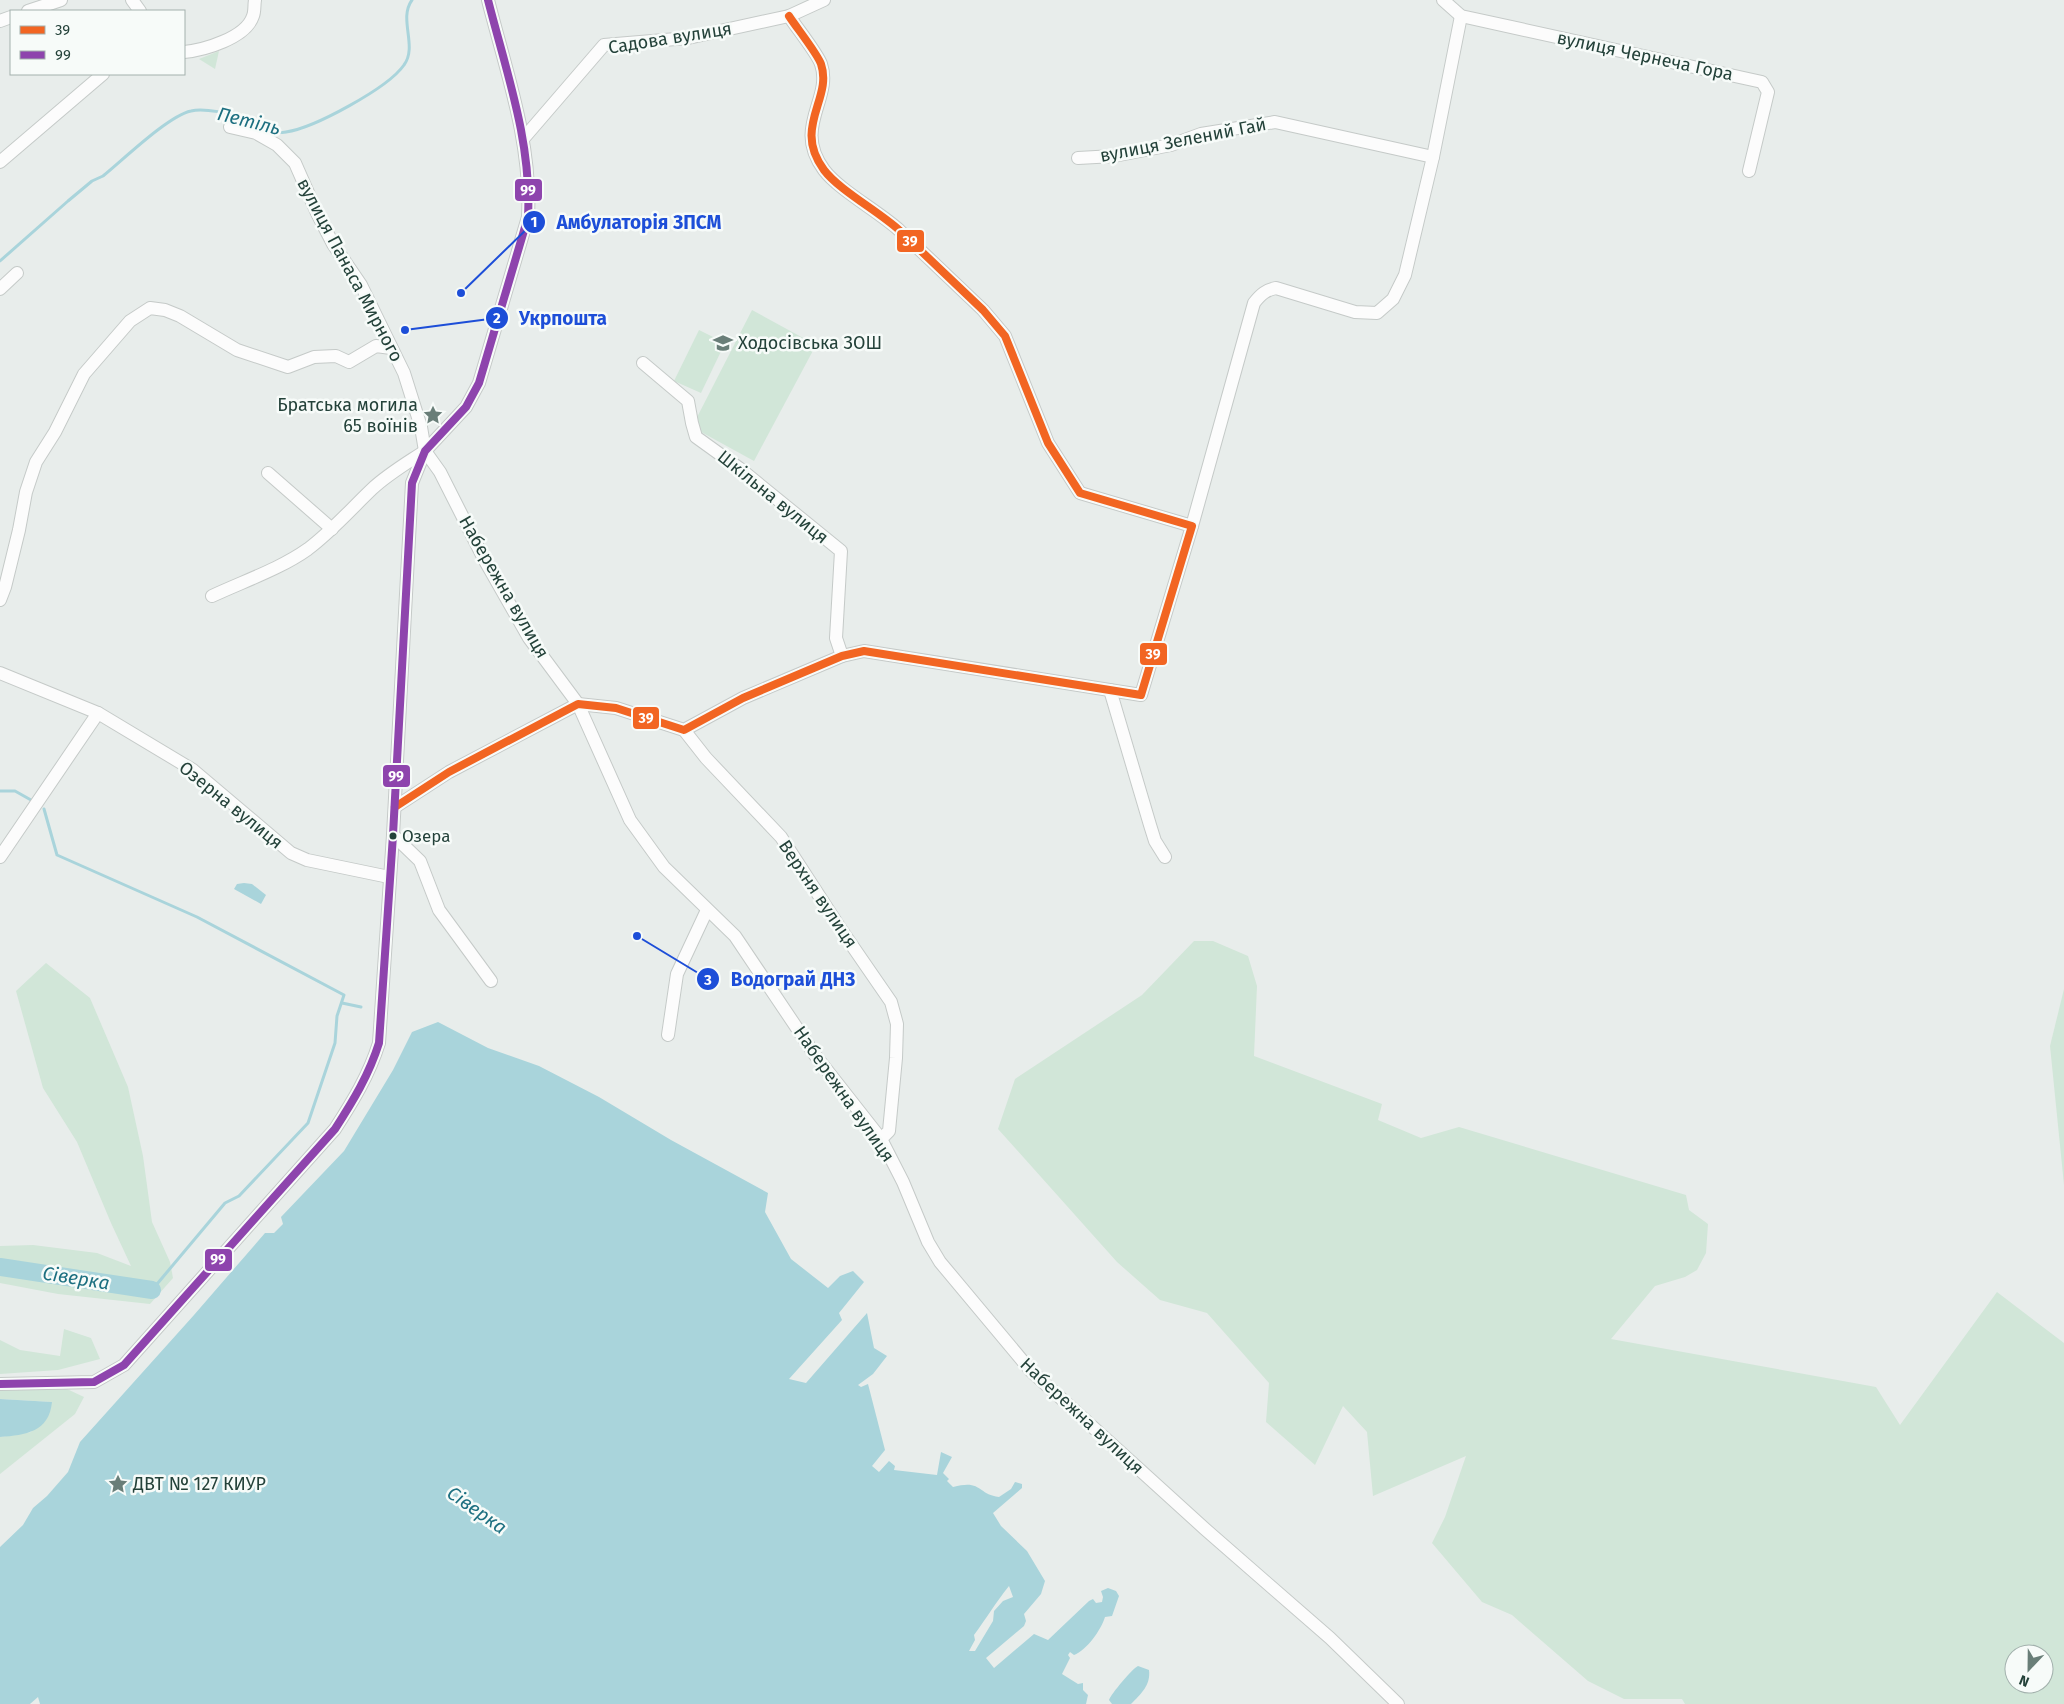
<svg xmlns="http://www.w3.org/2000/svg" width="2064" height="1704" viewBox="0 0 2064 1704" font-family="'Fira Sans',sans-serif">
  <rect width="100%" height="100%" fill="#e8edeb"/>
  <g fill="#d1e6d8" fill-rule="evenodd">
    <polygon points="219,51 215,69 199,59"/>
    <polygon points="752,310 816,345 754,461 692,427"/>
    <polygon points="699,330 725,343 701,393 674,381"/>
    <path d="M1194,941H1213L1248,956L1257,986L1254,1056L1382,1104L1378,1120L1421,1138L1459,1127L1686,1195L1689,1210L1708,1224L1706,1253L1697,1270L1685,1277L1655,1286L1611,1339L1876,1387L1900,1425L1997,1292L2064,1343V1704H1685L1682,1699H1624L1588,1681L1512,1615L1482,1602L1432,1543L1445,1517L1466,1456L1373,1496L1367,1432L1343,1406L1315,1465L1266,1422L1269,1383L1207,1313L1160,1300L1117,1262L998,1129L1015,1079L1142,995ZM2014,1654H2044V1684H2014Z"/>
    <polygon points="46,963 90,998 128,1087 143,1156 152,1222 170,1262 173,1278 150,1304 58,1294 0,1283 0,1246 33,1245 97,1253 131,1266 111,1223 77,1142 43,1088 16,991"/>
    <polygon points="2064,989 2064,1185 2050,1046"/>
    <polygon points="64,1329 91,1338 100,1359 58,1370 0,1374 0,1340 20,1350 60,1356"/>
    <polygon points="67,1389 84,1397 75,1414 0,1474 0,1437 31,1432 52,1402 0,1399 0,1390"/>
  </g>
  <g fill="#a9d4db" fill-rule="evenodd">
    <polygon points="244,883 252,884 266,895 261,904 234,889 237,884"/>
    <path d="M438,1022L488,1048L539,1066L599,1097L671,1140L768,1193L765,1212L791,1259L828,1288L840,1276L853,1271L864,1282L839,1313L842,1320L789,1379L806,1383L867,1313L874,1348L887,1356L873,1374L858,1385L861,1387L868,1384L885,1450L872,1466L879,1472L889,1461L895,1466L894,1470L937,1475L941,1452L952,1457L943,1473L949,1479L947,1481L953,1487C982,1479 977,1494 999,1497L1011,1489L1015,1482L1022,1484V1488L993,1513L1001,1526L1027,1551L1045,1581L1041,1594L1024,1614L1026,1621L1024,1626L986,1658L994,1668L1034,1634L1048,1640L1089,1601L1093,1599L1096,1603L1102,1602L1103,1597L1101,1591L1108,1588L1116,1591L1119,1596L1112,1616L1105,1617C1101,1630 1087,1650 1074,1655L1070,1652L1068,1655L1070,1658L1062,1674L1078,1684L1083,1683V1690L1088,1695L1086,1704H40L38,1697L30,1704H0V1547L23,1525L33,1508L47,1496L68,1472L80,1442L194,1315L265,1233H274L283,1224L281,1217L344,1151L393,1070L412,1032ZM1009,1586L1013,1597L1003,1601L994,1611L993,1621L975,1651H969L975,1640L974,1635C986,1619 996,1602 1009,1586Z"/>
    <path d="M0,1399L52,1402C49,1432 26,1435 0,1437Z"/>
    <path d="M1138,1666L1149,1670C1151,1685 1141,1694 1131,1704H1112L1109,1700C1111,1694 1133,1668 1138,1666Z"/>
  </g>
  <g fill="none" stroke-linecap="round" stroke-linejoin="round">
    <g stroke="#a9d4db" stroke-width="3">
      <path d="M0,261L68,201L92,181L103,176C124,159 168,116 191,111C203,108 233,113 244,119C253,123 261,129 271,131C276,132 282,133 286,132C314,128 388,88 404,65C418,46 398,19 412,0"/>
      <polyline points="0,791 15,791 31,800"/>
      <polyline points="44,809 57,855 197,917 344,995 337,1016 335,1043 308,1123 239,1196 225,1203 152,1290"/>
      <polyline points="342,1003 361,1007"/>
    </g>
    <polyline stroke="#a9d4db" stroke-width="18" points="0,1267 152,1290"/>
    <defs>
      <g id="minor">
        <polyline points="132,0 140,11"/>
        <polyline points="1443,0 1461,16 1762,82 1768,92 1749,171"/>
        <polyline points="28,11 61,0"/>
        <polyline points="0,21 11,17"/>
        <path d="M184,52C204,50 246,38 253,16C255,11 254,5 255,0"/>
        <polyline points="230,127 256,133 277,145 295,163 317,213 333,244 361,285 404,373 421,427 425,451 440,472 484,559 529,638 578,704 630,820 664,867 735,936 815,1055 881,1139 903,1182 928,1242 940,1262 1031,1371 1205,1529 1330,1638 1398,1704"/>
        <polyline points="523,139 604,45 688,38 789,16 824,0"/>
        <polyline points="1078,158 1114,156 1171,145 1201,134 1275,122 1433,157"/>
        <polyline points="0,162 103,74"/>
        <polyline points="0,289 17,273"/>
        <polyline points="643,363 688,401 692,423 696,437 739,468 841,551 836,638 842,656"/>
        <polyline points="268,473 332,529"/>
        <path d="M1192,526L1254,303C1261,294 1266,290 1276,288L1355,312L1377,313L1393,299L1405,275L1433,157L1461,16"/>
        <path d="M212,596C244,581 280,569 308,549C332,531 351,509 372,489C388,474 407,463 425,451"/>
        <polyline points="0,600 5,587 19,530 26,492 36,462 55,432 84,374 130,321 150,308 165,310 180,316 237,350 288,367 314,357 336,356 349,362 376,346 391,348"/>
        <polyline points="0,673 98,713 193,770 291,853 307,860 389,877"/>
        <polyline points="1110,690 1150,825 1155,841 1165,857"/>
        <polyline points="684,730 706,758 781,837 840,928 891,1002 897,1024 896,1058 889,1131 881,1139"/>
        <path d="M395,807L449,772L578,704L616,708L684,730L743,698L842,656L864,651L1141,695L1192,526L1080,493L1048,443L1005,336L983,310L899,230C878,211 839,190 824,170C792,127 833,99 821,64C817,53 796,27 789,16"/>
        <polyline points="393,835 420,861 439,910 491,981"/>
        <polyline points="0,857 98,713"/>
        <polyline points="668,1035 677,974 707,910"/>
        <path d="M0,1384L94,1382L124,1365L335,1129C353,1101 369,1075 379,1043L393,835L412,483L425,451L466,407L479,383L528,217C532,143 506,71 488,0"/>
      </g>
    </defs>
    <use href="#minor" stroke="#c5cac8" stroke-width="14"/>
    <use href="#minor" stroke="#fcfcfc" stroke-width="12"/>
    <defs>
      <path id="bus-1" d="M395,807L449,772L578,704L616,708L684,730L743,698L842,656L864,651L1141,695L1192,526L1080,493L1048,443L1005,336L983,310L899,230C878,211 839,190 824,170C792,127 833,99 821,64C817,53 796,27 789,16"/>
      <path id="bus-2" d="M0,1384L94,1382L124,1365L335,1129C353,1101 369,1075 379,1043L393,835L412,483L425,451L466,407L479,383L528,217C532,143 506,71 488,0"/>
    </defs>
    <use href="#bus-1" stroke="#f7fbf9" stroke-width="11"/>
    <use href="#bus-2" stroke="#f7fbf9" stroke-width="11"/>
    <use href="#bus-1" stroke="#f26522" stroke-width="8"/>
    <use href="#bus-2" stroke="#8e44ad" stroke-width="8"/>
  </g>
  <defs>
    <symbol id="school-bare" viewBox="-9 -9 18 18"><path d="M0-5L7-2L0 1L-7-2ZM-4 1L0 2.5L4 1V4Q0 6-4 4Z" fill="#697e78" stroke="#f7fbf9" stroke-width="2.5" paint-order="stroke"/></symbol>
    <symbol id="sight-bare" viewBox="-9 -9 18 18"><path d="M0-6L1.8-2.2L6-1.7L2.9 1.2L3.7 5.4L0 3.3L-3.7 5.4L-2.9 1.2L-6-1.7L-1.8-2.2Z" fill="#697e78" stroke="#f7fbf9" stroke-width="2.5" paint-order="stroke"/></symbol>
  </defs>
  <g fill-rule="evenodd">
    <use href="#school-bare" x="709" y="329" width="28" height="28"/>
    <use href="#sight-bare" x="419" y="401" width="28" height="28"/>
    <use href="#sight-bare" x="104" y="1470" width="28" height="28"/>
  </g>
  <circle fill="#24423a" stroke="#f7fbf9" stroke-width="2" cx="393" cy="836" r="4.5"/>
  <g text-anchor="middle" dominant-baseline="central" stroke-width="5" stroke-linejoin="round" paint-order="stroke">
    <g font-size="17" fill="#24423a" stroke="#f7fbf9" text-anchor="start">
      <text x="402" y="836">Озера</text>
    </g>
    <g font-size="18" fill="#24423a" stroke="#f7fbf9">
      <text transform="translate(670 38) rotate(-9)">Садова вулиця</text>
      <text transform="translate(1645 56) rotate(12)">вулиця Чернеча Гора</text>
      <text transform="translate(1183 140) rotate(-11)">вулиця Зелений Гай</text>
      <text transform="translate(350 270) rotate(62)">вулиця Панаса Мирного</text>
      <text transform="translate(773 497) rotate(39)">Шкільна вулиця</text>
      <text transform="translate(504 587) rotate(60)">Набережна вулиця</text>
      <text transform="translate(231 805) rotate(39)">Озерна вулиця</text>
      <text transform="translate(818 894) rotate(56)">Верхня вулиця</text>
      <text transform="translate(844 1094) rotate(55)">Набережна вулиця</text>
      <text transform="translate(1082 1416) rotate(43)">Набережна вулиця</text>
    </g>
    <g font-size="18" fill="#24423a" stroke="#f7fbf9" text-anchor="start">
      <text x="738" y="343">Ходосівська ЗОШ</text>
      <text x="418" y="405" text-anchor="end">Братська могила<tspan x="418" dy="21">65 воїнів</tspan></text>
      <text x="133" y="1484">ДВТ № 127 КИУР</text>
    </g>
    <g font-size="19" font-style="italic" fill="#1c6f80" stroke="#f7fbf9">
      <text transform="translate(249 121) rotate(14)">Петіль</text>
      <text transform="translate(76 1278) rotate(9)">Сіверка</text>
      <text transform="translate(477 1510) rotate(35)">Сіверка</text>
    </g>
  </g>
  <path fill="none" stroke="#1d4ed8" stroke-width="2" d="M461 293L534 222M405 330L497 318M637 936L708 979"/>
  <g fill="#1d4ed8" stroke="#f7fbf9" stroke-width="2">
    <circle cx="461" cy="293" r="5"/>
    <circle cx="405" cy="330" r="5"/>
    <circle cx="637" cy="936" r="5"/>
    <circle cx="534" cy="222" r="12"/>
    <circle cx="497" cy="318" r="12"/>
    <circle cx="708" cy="979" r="12"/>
  </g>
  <g font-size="15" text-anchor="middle" font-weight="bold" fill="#fff">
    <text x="534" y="227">1</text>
    <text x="497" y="323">2</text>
    <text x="708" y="985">3</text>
  </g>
  <g font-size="19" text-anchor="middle" font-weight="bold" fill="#1d4ed8" stroke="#f7fbf9" stroke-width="5" stroke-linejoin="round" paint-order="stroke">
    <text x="639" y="229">Амбулаторія ЗПСМ</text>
    <text x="563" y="325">Укрпошта</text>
    <text x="793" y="986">Водограй ДНЗ</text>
  </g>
  <g stroke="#f7fbf9" stroke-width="2">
    <rect x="514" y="178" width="29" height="24" rx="5" fill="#8e44ad"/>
    <rect x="896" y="229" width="29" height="24" rx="5" fill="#f26522"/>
    <rect x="1139" y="642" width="29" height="24" rx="5" fill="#f26522"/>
    <rect x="632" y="706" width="28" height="24" rx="5" fill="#f26522"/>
    <rect x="382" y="764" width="29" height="24" rx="5" fill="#8e44ad"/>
    <rect x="204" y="1248" width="29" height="24" rx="5" fill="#8e44ad"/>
  </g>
  <g font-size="14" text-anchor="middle" font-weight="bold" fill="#fff">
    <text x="528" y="195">99</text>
    <text x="910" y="246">39</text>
    <text x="1153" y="659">39</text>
    <text x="646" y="723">39</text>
    <text x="396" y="781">99</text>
    <text x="218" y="1264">99</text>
  </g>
  <rect x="10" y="10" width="175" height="65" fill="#f7fbf9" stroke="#a3b1ad"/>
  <rect x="20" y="26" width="25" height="8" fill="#f26522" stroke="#a3b1ad"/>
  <text x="55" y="35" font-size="15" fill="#24423a">39</text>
  <rect x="20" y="51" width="25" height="8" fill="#8e44ad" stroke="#a3b1ad"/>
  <text x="55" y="60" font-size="15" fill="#24423a">99</text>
  <g transform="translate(2029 1669) rotate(202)"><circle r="24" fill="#f7fbf9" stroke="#a3b1ad"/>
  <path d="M0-4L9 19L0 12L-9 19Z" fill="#697e78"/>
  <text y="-8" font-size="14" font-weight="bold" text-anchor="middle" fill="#24423a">N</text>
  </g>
</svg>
